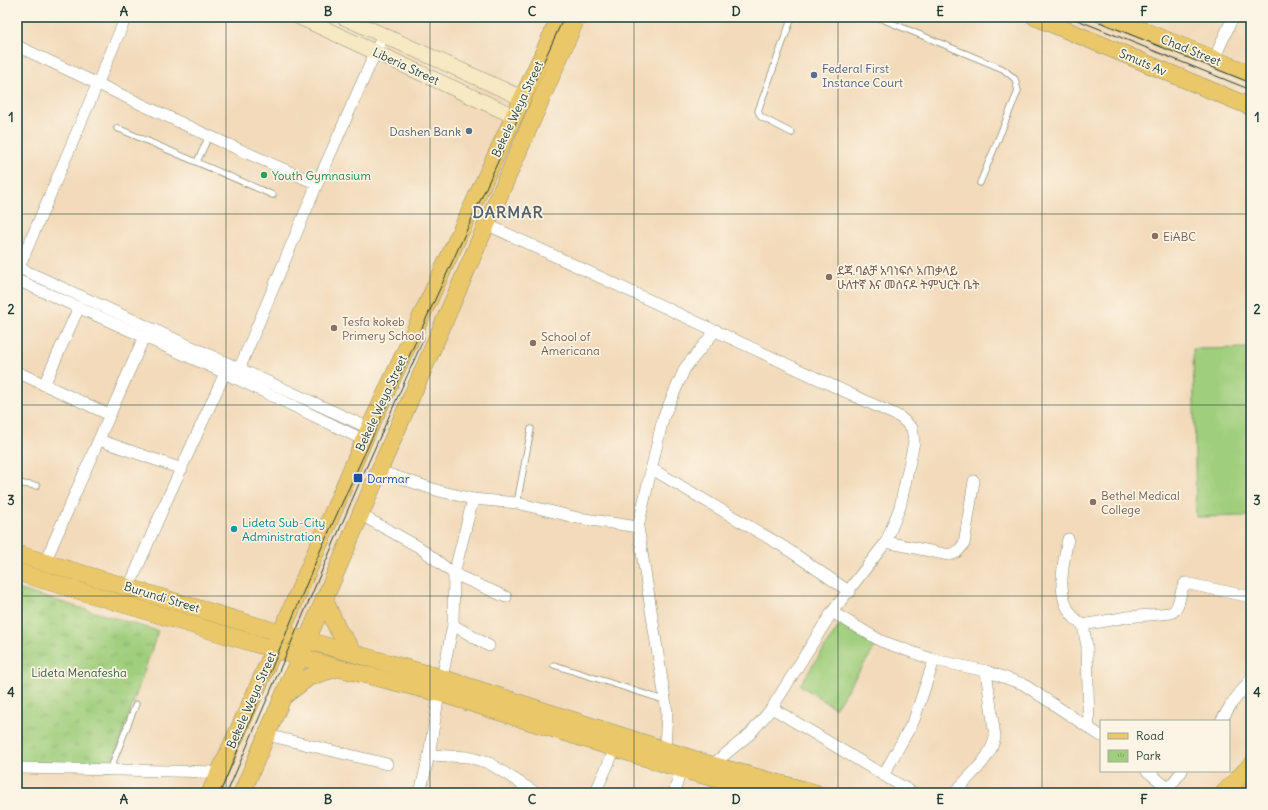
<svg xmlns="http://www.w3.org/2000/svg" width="1268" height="810" viewBox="0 0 1268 810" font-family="Delius,'Noto Sans Ethiopic',sans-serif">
  <defs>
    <pattern id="park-tufts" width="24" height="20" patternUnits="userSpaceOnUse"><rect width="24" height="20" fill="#9fce7c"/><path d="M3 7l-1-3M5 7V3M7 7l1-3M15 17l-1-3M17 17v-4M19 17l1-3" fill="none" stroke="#81a866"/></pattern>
  </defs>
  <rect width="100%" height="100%" fill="#fcf5e5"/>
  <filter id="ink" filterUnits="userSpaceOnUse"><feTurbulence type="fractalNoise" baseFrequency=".025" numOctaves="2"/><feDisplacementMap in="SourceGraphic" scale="8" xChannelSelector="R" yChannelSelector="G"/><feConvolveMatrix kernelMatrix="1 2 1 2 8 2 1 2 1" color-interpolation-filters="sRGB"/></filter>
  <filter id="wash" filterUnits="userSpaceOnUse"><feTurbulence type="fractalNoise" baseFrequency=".012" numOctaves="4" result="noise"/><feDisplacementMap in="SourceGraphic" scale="16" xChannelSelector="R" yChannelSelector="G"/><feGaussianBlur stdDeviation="0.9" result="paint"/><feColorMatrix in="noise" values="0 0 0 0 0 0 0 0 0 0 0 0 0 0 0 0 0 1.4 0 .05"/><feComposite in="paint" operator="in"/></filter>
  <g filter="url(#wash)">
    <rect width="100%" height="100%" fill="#f2daba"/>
    <g fill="#9fce7c" stroke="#5f8658">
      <polygon points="1251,348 1251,516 1196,517 1193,349"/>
      <polygon points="841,623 876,646 835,708 800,685"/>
    </g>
    <polygon fill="url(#park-tufts)" stroke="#5f8658" points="17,589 158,631 110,770 17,767"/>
  </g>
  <g filter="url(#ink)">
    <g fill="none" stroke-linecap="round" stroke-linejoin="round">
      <defs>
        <g id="lane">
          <polyline points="792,17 758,111 761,117 792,133"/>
          <polyline points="877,17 1003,69 1015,79 1018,91 980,183"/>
          <polyline points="117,128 273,195"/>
          <polyline points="197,162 209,136"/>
          <polyline points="17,483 37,486"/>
          <polyline points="517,503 531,429"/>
          <polyline points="554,665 664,700"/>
          <polyline points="110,770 136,704"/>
        </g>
        <g id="street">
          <polyline points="17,46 209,136 317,184 235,379"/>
          <polyline points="1214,59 1233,17"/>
          <polyline points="317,184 383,35"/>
          <polyline points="486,224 900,417 912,428 914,442 900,507 886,542 832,612 772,708 750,734 712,765 711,769"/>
          <polyline points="17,267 369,428"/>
          <polyline points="17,272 126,17"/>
          <polyline points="17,280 225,373 364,440"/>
          <polyline points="17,372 110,415"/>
          <polyline points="44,385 79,307"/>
          <polyline points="99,440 182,469"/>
          <polyline points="652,469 784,547 850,592"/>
          <polyline points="379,471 439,491 473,499 517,503 578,518 638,527"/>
          <polyline points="361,515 419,547 454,574 506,597"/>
          <path d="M1068,539C1062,568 1053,606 1083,625L1127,617L1171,613C1181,608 1179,591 1185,583L1251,597"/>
          <polyline points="886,542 949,555 957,552 964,544 974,481"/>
          <polyline points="45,562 144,337"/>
          <polyline points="129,587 164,506 225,373"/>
          <polyline points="832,612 881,641 934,660 986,671 1023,684 1101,736"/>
          <polyline points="453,625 489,646"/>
          <polyline points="1083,625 1087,647 1089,728"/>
          <polyline points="442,678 453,625 454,574 473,499"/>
          <polyline points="439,693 429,755 468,757 489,763 536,793"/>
          <polyline points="772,708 913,793"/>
          <polyline points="1221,721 1232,703 1251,679"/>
          <polyline points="267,735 387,764"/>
          <polyline points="665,749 667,712 638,527 663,418 685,368 716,330"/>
          <polyline points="17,768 219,772"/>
          <polyline points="1147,771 1168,788"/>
          <polyline points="884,774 914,720 934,660"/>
          <polyline points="420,793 429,755"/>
          <polyline points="595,793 615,749"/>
          <polyline points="674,793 683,763"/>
          <path d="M954,793C968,777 991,759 995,737L986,671"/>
          <polyline points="1165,793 1182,771"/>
        </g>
        <g id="secondary">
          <polyline points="299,17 514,116"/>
          <polyline points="343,17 522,98"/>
        </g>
        <g id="primary">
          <polyline points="1035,17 1251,107"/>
          <polyline points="1109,17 1251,74"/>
          <polyline points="17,554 280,633 442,678 712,765 815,793"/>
          <polyline points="17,572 246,641 338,668 439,693 681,769 768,793"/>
          <polyline points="324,599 338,630 355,654"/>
          <polyline points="284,696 309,677 338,668"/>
          <polyline points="210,793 256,691 364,440 560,17"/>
          <polyline points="242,793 379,471 577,17"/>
          <polyline points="1224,793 1251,765"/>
          <polyline points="1248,793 1251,790"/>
        </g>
      </defs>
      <use href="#lane" stroke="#888c77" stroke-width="7"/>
      <use href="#street" stroke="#888c77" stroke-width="12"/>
      <use href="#secondary" stroke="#888c77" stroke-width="16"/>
      <use href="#primary" stroke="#888c77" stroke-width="18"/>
      <use href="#lane" stroke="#fff" stroke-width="5.5"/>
      <use href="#street" stroke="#fff" stroke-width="11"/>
      <use href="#secondary" stroke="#f7e9c3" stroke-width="15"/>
      <use href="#primary" stroke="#eac769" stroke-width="17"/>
      <g stroke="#1f3d34" stroke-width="1">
        <polyline points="1070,17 1251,90"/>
        <polyline points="1087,17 1251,83"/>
        <polyline points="220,793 321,549 564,17"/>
        <polyline points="227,793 361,479 424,338"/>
      </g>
    </g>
  </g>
  <path fill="none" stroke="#1f3d34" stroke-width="1" stroke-opacity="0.55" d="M226,17V793M430,17V793M634,17V793M838,17V793M1042,17V793M17,214H1251M17,405H1251M17,596H1251"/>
  <g fill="#5c6f8a" stroke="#fcf5e5" stroke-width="1.5">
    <circle cx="814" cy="75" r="4"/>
    <circle cx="469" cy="131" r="4"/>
  </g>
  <circle fill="#2e9e5b" stroke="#fcf5e5" stroke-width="1.5" cx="264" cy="175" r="4"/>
  <g fill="#8d6e63" stroke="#fcf5e5" stroke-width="1.5">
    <circle cx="1155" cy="236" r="4"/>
    <circle cx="829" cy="277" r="4"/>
    <circle cx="334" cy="328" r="4"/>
    <circle cx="533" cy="343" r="4"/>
    <circle cx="1093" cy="502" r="4"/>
  </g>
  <rect fill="#1a4fb4" stroke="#fcf5e5" stroke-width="1.5" x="353" y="473" width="10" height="10" rx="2"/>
  <circle fill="#0f9aa8" stroke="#fcf5e5" stroke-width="1.5" cx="234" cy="529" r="4"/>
  <g text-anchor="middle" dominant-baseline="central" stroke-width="3.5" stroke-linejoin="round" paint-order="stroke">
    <g font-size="12" fill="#1f3d34" stroke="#fcf5e5">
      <text transform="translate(1191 50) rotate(22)">Chad Street</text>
      <text transform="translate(1143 62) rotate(23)">Smuts Av</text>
      <text transform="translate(406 66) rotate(25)">Liberia Street</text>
      <text transform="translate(517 109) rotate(-65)">Bekele Weya Street</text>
      <text transform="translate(381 403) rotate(-65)">Bekele Weya Street</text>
      <text transform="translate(162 597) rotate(17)">Burundi Street</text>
      <text transform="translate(251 700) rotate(-66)">Bekele Weya Street</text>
    </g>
    <g font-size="12" fill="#4e5e75" stroke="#fcf5e5" text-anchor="start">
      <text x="822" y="68">Federal First<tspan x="822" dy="14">Instance Court</tspan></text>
      <text x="461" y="131" text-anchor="end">Dashen Bank</text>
    </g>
    <g font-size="12" fill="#27864d" stroke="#fcf5e5" text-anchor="start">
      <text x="272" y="175">Youth Gymnasium</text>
    </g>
    <g font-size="12" fill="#785e54" stroke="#fcf5e5" text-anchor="start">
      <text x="1163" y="236">EiABC</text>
      <text x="837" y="270">ደጃ.ባልቻ አባነፍሶ አጠቃላይ<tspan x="837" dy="14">ሁለተኛ እና መሰናዶ ትምህርት ቤት</tspan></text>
      <text x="342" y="321">Tesfa kokeb<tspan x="342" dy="14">Primery School</tspan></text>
      <text x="541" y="336">School of<tspan x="541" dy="14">Americana</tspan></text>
      <text x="1101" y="495">Bethel Medical<tspan x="1101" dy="14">College</tspan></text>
    </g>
    <g font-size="12" fill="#164399" stroke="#fcf5e5" text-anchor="start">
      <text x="367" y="478">Darmar</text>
    </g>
    <g font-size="12" fill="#0d838f" stroke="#fcf5e5" text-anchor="start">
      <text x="242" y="522">Lideta Sub-City<tspan x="242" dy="14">Administration</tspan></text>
    </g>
    <g font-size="12" fill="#395a42" stroke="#fcf5e5">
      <text x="79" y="672">Lideta Menafesha</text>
    </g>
    <g font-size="16" font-weight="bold" letter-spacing="1" fill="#53626b" stroke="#fcf5e5">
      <text x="508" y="212">DARMAR</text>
    </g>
  </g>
  <rect width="1268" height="810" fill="none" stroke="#fcf5e5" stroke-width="44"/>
  <rect x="1100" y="720" width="130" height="52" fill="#fcf5e5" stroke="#a4ab9e"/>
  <rect x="1108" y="733" width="20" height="6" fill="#eac769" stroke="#a4ab9e"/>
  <text x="1136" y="740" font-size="12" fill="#1f3d34">Road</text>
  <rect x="1108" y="750" width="20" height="12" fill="url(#park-tufts)" stroke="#a4ab9e"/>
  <text x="1136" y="760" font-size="12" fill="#1f3d34">Park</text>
  <rect x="22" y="22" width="1224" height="766" fill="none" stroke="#1f3d34" stroke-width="1.5"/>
  <g font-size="13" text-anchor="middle" font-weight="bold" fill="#1f3d34">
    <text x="124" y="16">A</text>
    <text x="328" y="16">B</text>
    <text x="532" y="16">C</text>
    <text x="736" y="16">D</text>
    <text x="940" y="16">E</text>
    <text x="1144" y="16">F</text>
    <text x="11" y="122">1</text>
    <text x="1257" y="122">1</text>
    <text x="11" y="314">2</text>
    <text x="1257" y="314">2</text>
    <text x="11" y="505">3</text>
    <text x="1257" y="505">3</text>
    <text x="11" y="697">4</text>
    <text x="1257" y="697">4</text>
    <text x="124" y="804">A</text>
    <text x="328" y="804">B</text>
    <text x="532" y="804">C</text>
    <text x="736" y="804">D</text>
    <text x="940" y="804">E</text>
    <text x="1144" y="804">F</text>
  </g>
</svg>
